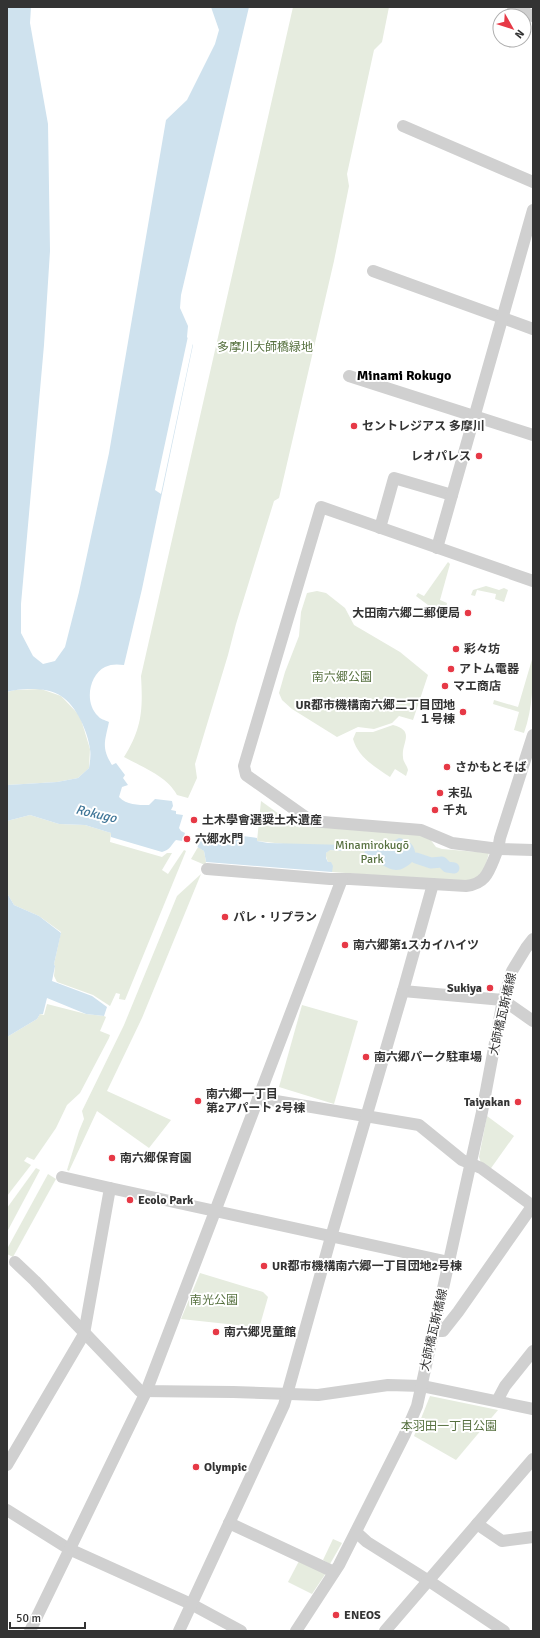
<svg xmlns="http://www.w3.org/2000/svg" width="540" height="1638" viewBox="0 0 540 1638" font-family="Signika,'Noto Sans JP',sans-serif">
  <rect width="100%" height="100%" fill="#fff"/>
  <g fill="#e6ecdf">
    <path d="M293,7H389L382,42L374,50L347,174L349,186L334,261L279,498L274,501L236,624L228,655L195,764L197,778L188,798L177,795C167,776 142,767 124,757C142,728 143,710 141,676Z"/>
    <polygon points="448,562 450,564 440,600 447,603 446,608 428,605 416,596 418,593 424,596"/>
    <polygon points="486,586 499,590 504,588 508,590 504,602 495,599 496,594 477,590 475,596 471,595 473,590"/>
    <polygon points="317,591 326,593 345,608 354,625 400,652 428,675 413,720 399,716 392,723 374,729 358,727 337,737 292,709 282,700 279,693 285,672 299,636 301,612 307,593"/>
    <path d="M533,656C533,682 533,708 524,733L514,730L519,712L493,704L494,700L518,707Z"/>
    <polygon points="41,689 61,696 80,716 90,749 89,768 78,778 57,782 7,785 7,692 15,690"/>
    <path d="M393,725C416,731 401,743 403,757C403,762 407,765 408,770L406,776L395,769L390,777C375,767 358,757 353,739L356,732H373Z"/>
    <path d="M261,801L297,827L306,817L427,835L436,847L442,849L489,853L484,871L474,881L439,880L332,872C332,864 325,861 326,853L329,850L347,851L257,841Z"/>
    <polygon points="30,815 59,824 85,825 111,833 110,842 162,857 167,853 172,853 162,870 168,874 184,850 186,851 125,1000 119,999 120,994 116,993 110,1006 93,995 57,982 54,976 55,966 54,964 61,932 39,916 14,905 7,893 7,821"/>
    <polygon points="198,847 204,851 206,862 205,865 191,859"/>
    <polygon points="201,874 142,1018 107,1091 171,1120 149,1148 97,1111 69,1171 67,1170 79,1131 84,1119 82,1111 124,1025 177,896"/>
    <polygon points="47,1004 86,1014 104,1016 106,1017 100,1031 110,1035 109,1038 80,1093 67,1105 56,1128 34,1160 27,1157 24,1161 31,1165 7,1196 7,1037 37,1019 40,1014 44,1015"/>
    <polygon points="302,1005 358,1021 334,1104 279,1087"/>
    <polygon points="487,1116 514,1136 489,1171 482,1166 479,1157"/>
    <polygon points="36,1168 40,1170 7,1232 7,1208"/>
    <polygon points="48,1174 56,1179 13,1257 7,1254 7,1249"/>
    <polygon points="200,1273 263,1292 268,1297 260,1325 255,1327 181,1319"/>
    <polygon points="430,1396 498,1410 456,1460 414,1436"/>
    <polygon points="333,1539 342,1543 330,1564 323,1560"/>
    <polygon points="299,1561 326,1573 312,1594 288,1582"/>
  </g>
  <g fill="#cfe2ee">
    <path d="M7,7H31L30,23L48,124L50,251L44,345L21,604V633L33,656L43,664L55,661L65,647L79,592L109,453L166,120L187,100L215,44L219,30L211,7H249L181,295L180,308L188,326L187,337L193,345L142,589L124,665C117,664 111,664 105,667C89,675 84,703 98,716C100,719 105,720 109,722C105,741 101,748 112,765L116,763L125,775L123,778L128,785L122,787L119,797C127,805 137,805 149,805L155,799L172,801L173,806L171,810L176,811V814L183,815L179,828L181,831L185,833L182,841L176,840C171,845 170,850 162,852L111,837V833L85,825L59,824L30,815L7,821V785L57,782L78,778L89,768C90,762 91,755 90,749C88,732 76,705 61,696C48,687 21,688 7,692Z"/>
    <polygon points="230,832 243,833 243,836 257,838 257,841 268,843 348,845 347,851 330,850 326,853 326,858 328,862 331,862 333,866 332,872 206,862 204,851 189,842 191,837 201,840 229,840"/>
    <path d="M399,838C412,841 415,846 416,858C393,883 387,862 364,857L365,849C382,851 385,845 399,838Z"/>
    <polygon points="7,893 14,905 39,916 61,933 54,964 55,966 52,981 92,996 107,1007 104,1016 86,1014 47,998 43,1014 40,1014 37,1019 7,1037"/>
  </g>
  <g fill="#fff">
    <polygon points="190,327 189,337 193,343 161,494 155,490"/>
    <polygon points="191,835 201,838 197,848 188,844"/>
  </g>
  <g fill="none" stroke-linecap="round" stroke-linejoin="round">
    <polyline stroke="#cfe2ee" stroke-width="11" points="416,858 431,863 442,862 447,867 454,868"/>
    <g stroke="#d0d0d0" stroke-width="12">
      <polyline points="513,7 533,16"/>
      <polyline points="403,126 533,182"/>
      <polyline points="373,271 533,329"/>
      <polyline points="349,376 533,435"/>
      <polyline points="380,528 394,478 452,495"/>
      <polyline points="437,548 533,210"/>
      <polyline points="533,581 321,507 244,766 246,775 311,821 421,830 452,843 499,849 533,850"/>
      <path d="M207,869L330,879H350L466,886C484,884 488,874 494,859C497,852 499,846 500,838L533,735"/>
      <polyline points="433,884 403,991 503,1000 533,1021"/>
      <polyline points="258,1098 419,1125 462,1160 481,1168 533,1206"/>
      <polyline points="62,1177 110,1188"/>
      <polyline points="15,1262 35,1281 140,1391 233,1392 318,1395 388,1385 422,1386 533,1409"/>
      <polyline points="434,1331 443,1331 458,1312 533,1205"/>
      <polyline points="497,1401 505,1386 533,1351"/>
      <polyline points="7,1465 84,1334 110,1188 449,1262"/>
      <polyline points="7,1510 69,1549 191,1604 241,1631"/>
      <polyline points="229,1523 334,1572"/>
      <polyline points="477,1524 502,1541 533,1537"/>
      <polyline points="356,1532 367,1542 429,1581 504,1631"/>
      <polyline points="30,1631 146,1392 342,879"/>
      <polyline points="179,1631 284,1405 331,1237 403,991"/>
      <polyline points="296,1631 339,1565 405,1434 417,1406 482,1112 503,1000 512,971 526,948 533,939"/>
      <polyline points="385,1631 533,1459"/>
    </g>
  </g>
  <g fill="#e63946" stroke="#fff" stroke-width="1.5">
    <circle cx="354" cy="426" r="4"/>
    <circle cx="479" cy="456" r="4"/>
    <circle cx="468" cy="613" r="4"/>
    <circle cx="456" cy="649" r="4"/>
    <circle cx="451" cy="669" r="4"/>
    <circle cx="445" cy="686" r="4"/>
    <circle cx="463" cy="712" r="4"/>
    <circle cx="447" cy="767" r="4"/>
    <circle cx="440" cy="793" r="4"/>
    <circle cx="435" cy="810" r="4"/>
    <circle cx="194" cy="820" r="4"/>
    <circle cx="187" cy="839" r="4"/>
    <circle cx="225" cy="917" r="4"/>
    <circle cx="345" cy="945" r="4"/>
    <circle cx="490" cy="988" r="4"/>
    <circle cx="366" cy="1057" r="4"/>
    <circle cx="198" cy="1101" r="4"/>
    <circle cx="518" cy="1102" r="4"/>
    <circle cx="112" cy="1158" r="4"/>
    <circle cx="130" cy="1200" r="4"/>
    <circle cx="264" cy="1266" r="4"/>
    <circle cx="216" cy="1332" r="4"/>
    <circle cx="196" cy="1467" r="4"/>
    <circle cx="336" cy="1615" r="4"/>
  </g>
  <g text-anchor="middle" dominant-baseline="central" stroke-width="4" stroke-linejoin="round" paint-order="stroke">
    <g font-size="12" fill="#56703f" stroke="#fff">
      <text x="265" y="347">多摩川大師橋緑地</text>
      <text x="342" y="677">南六郷公園</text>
      <text x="372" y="845">Minamirokugō<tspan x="372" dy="14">Park</tspan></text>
      <text x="214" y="1300">南光公園</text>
      <text x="449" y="1426">本羽田一丁目公園</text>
    </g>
    <g font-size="12" font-weight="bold" fill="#333" stroke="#fff" text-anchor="start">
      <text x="362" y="426">セントレジアス 多摩川</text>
      <text x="471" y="456" text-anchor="end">レオパレス</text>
      <text x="460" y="613" text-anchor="end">大田南六郷二郵便局</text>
      <text x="464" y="649">彩々坊</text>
      <text x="459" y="669">アトム電器</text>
      <text x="453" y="686">マエ商店</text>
      <text x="455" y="705" text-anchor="end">UR都市機構南六郷二丁目団地<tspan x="455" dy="14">１号棟</tspan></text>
      <text x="455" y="767">さかもとそば</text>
      <text x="448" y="793">末弘</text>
      <text x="443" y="810">千丸</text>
      <text x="202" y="820">土木學會選奨土木遺産</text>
      <text x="195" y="839">六郷水門</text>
      <text x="233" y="917">パレ・リプラン</text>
      <text x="353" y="945">南六郷第1スカイハイツ</text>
      <text x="482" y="988" text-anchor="end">Sukiya</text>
      <text x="374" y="1057">南六郷パーク駐車場</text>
      <text x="206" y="1094">南六郷一丁目<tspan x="206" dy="14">第2アパート 2号棟</tspan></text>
      <text x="510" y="1102" text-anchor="end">Taiyakan</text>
      <text x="120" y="1158">南六郷保育園</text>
      <text x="138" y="1200">Ecolo Park</text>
      <text x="272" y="1266">UR都市機構南六郷一丁目団地2号棟</text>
      <text x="224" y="1332">南六郷児童館</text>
      <text x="204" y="1467">Olympic</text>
      <text x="344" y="1615">ENEOS</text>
    </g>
    <g font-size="12" fill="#333" stroke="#fff">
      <text transform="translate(503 1014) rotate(-77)">大師橋瓦斯橋線</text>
      <text transform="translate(434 1330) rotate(-77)">大師橋瓦斯橋線</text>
    </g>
    <g font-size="13" font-style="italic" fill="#3f7597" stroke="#fff">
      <text transform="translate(96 814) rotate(13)">Rokugo</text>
    </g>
    <g font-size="14" font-weight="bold" fill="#000" stroke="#fff">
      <text x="404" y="375">Minami Rokugo</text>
    </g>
  </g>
  <rect width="540" height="1638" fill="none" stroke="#333333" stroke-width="16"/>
  <g transform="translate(512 28) rotate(129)"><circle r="19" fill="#ffffff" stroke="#adadad"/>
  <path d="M0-3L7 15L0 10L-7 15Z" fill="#e63946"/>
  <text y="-6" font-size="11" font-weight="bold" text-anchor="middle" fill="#333333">N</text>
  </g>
  <path d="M10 1622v6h75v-6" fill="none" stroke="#333333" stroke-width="2"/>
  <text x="16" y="1622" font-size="12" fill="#333333" stroke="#ffffff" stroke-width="3" paint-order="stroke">50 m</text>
</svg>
